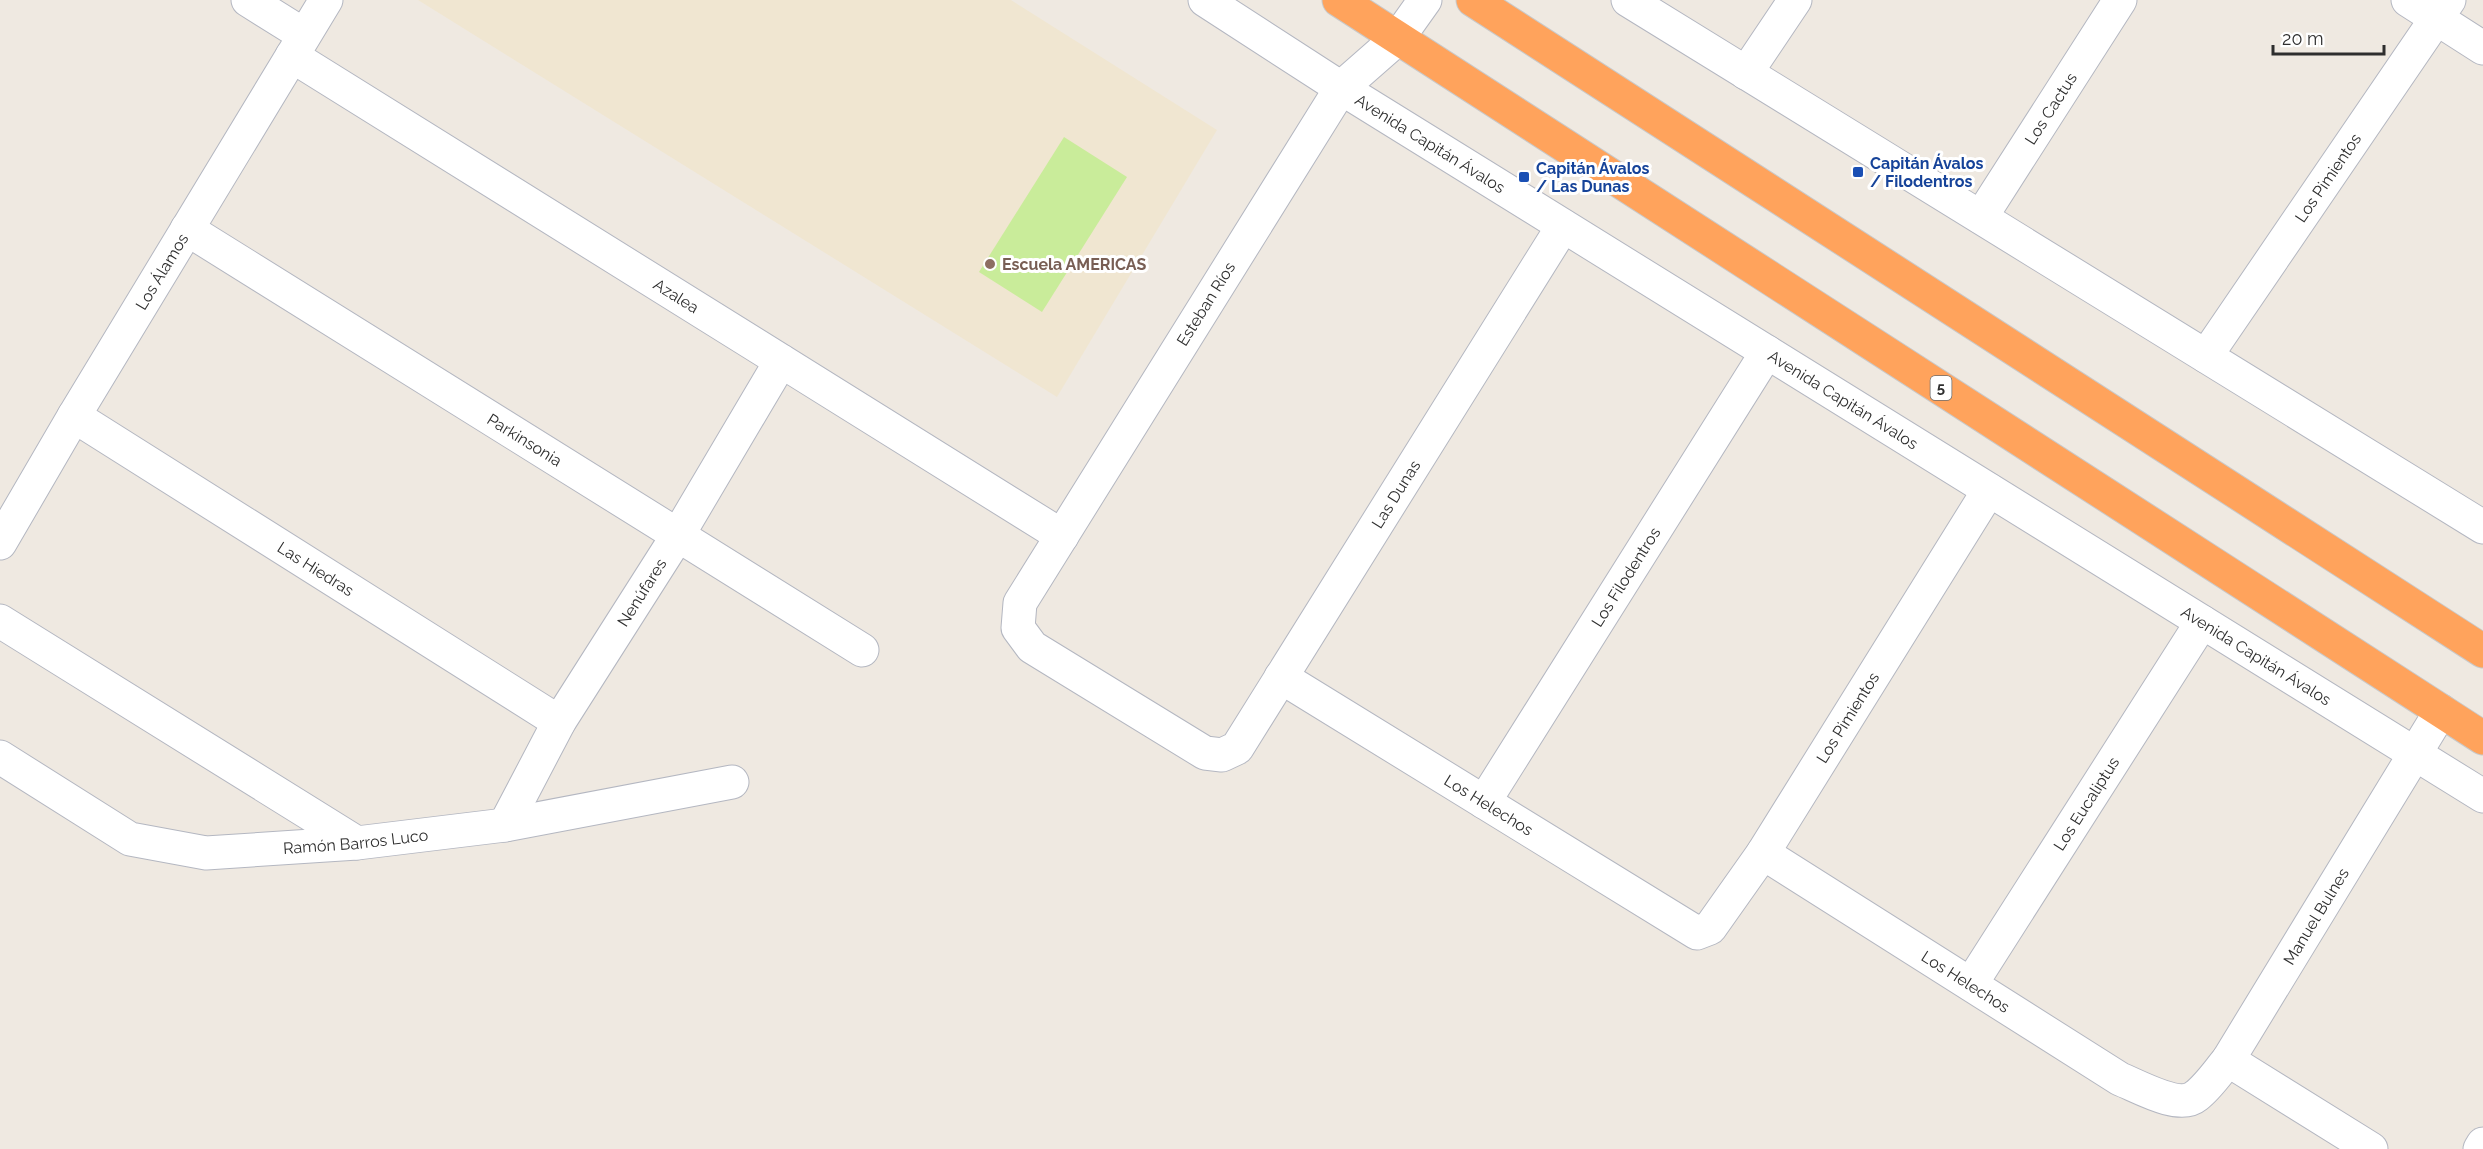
<svg xmlns="http://www.w3.org/2000/svg" width="2483" height="1149" viewBox="0 0 2483 1149" font-family="Raleway,sans-serif">
  <rect width="100%" height="100%" fill="#efe9e1"/>
  <polygon fill="#f0e6d1" points="418,0 1011,0 1217,130 1057,397"/>
  <polygon fill="#c9ec9a" points="1064,137 1127,177 1042,312 979,272"/>
  <g fill="none" stroke-linecap="round" stroke-linejoin="round">
    <defs>
      <g id="minor">
        <polyline points="248,0 304,35"/>
        <path id="s1" d="M1205,0L1341,88L2483,796"/>
        <path id="s2" d="M1425,0L1398,38L1341,88L1020,603L1018,628L1032,647L1205,753L1222,755L1237,748L1563,226"/>
        <polyline points="1628,0 2483,527"/>
        <polyline points="2408,0 2483,48"/>
        <path id="s3" d="M292,56L1062,536"/>
        <polyline points="1746,73 1795,0"/>
        <path id="s4" d="M1981,217L2120,0"/>
        <path id="s5" d="M187,229L862,650"/>
        <path id="s6" d="M2206,356L2449,0"/>
        <path id="s7" d="M74,416L559,722"/>
        <path id="s8" d="M0,543L74,416L326,0"/>
        <polyline points="0,621 357,843"/>
        <path id="s9" d="M1281,677L1697,933L1710,928L1763,853L1989,490"/>
        <path id="s10" d="M0,757L130,839L206,853L357,843L505,825L732,782"/>
        <path id="s11" d="M1484,802L1767,352"/>
        <path id="s12" d="M505,825L559,722L678,535L781,361"/>
        <path id="s13" d="M1763,853L2120,1079C2138,1086 2179,1110 2196,1096C2208,1087 2218,1072 2228,1060L2441,711"/>
        <path id="s14" d="M1971,984L2202,622"/>
        <polyline points="2228,1060 2371,1149"/>
        <polyline points="2480,1149 2483,1144"/>
      </g>
      <g id="highway">
        <polyline points="1339,0 2483,738"/>
        <polyline points="1473,0 2483,651"/>
      </g>
    </defs>
    <use href="#minor" stroke="#b4b7c1" stroke-width="35"/>
    <use href="#highway" stroke="#c9c9c9" stroke-width="35"/>
    <use href="#minor" stroke="#fff" stroke-width="33"/>
    <use href="#highway" stroke="#ffa35c" stroke-width="33"/>
  </g>
  <g fill="#1a4fb4" stroke="#fff" stroke-width="2">
    <rect x="1852" y="166" width="12" height="12" rx="3"/>
    <rect x="1518" y="171" width="12" height="12" rx="3"/>
  </g>
  <circle fill="#8d6e63" stroke="#fff" stroke-width="2" cx="990" cy="264" r="6"/>
  <g text-anchor="middle" dominant-baseline="central" stroke-width="6" stroke-linejoin="round" paint-order="stroke">
    <rect fill="#fff" stroke="#6d6d6d" stroke-width="1.5" x="1930.5" y="376" width="21" height="24" rx="4.5"/>
    <g font-size="15" font-weight="bold" fill="#2e2e2e">
      <text x="1941" y="388">5</text>
    </g>
    <g font-size="16" fill="#2e2e2e" stroke="#fff">
      <text stroke="none"><textPath href="#s4" startOffset="129">Los Cactus</textPath></text>
      <text stroke="none"><textPath href="#s1" startOffset="267">Avenida Capitán Ávalos</textPath></text>
      <text stroke="none"><textPath href="#s6" startOffset="216">Los Pimientos</textPath></text>
      <text stroke="none"><textPath href="#s8" startOffset="316">Los Álamos</textPath></text>
      <text stroke="none"><textPath href="#s3" startOffset="453">Azalea</textPath></text>
      <text transform="translate(1206 304) rotate(-58)">Esteban Ríos</text>
      <text stroke="none"><textPath href="#s1" startOffset="753">Avenida Capitán Ávalos</textPath></text>
      <text stroke="none"><textPath href="#s5" startOffset="398">Parkinsonia</textPath></text>
      <text stroke="none"><textPath href="#s2" startOffset="1314">Las Dunas</textPath></text>
      <text stroke="none"><textPath href="#s7" startOffset="286">Las Hiedras</textPath></text>
      <text stroke="none"><textPath href="#s11" startOffset="266">Los Filodentros</textPath></text>
      <text stroke="none"><textPath href="#s12" startOffset="270">Nenúfares</textPath></text>
      <text stroke="none"><textPath href="#s1" startOffset="1239">Avenida Capitán Ávalos</textPath></text>
      <text stroke="none"><textPath href="#s9" startOffset="754">Los Pimientos</textPath></text>
      <text stroke="none"><textPath href="#s14" startOffset="214">Los Eucaliptus</textPath></text>
      <text stroke="none"><textPath href="#s9" startOffset="244">Los Helechos</textPath></text>
      <text stroke="none"><textPath href="#s10" startOffset="381">Ramón Barros Luco</textPath></text>
      <text stroke="none"><textPath href="#s13" startOffset="720">Manuel Bulnes</textPath></text>
      <text stroke="none"><textPath href="#s13" startOffset="240">Los Helechos</textPath></text>
    </g>
    <g font-size="16" font-weight="bold" fill="#164399" stroke="#fff" text-anchor="start">
      <text x="1870" y="163">Capitán Ávalos<tspan x="1870" dy="18">/ Filodentros</tspan></text>
      <text x="1536" y="168">Capitán Ávalos<tspan x="1536" dy="18">/ Las Dunas</tspan></text>
    </g>
    <g font-size="16" font-weight="bold" fill="#785e54" stroke="#fff" text-anchor="start">
      <text x="1002" y="264">Escuela AMERICAS</text>
    </g>
  </g>
  <path d="M2273 45v9h111v-9" fill="none" stroke="#2e2e2e" stroke-width="3"/>
  <text x="2282" y="45" font-size="18" fill="#2e2e2e" stroke="#ffffff" stroke-width="4.5" paint-order="stroke">20 m</text>
</svg>
